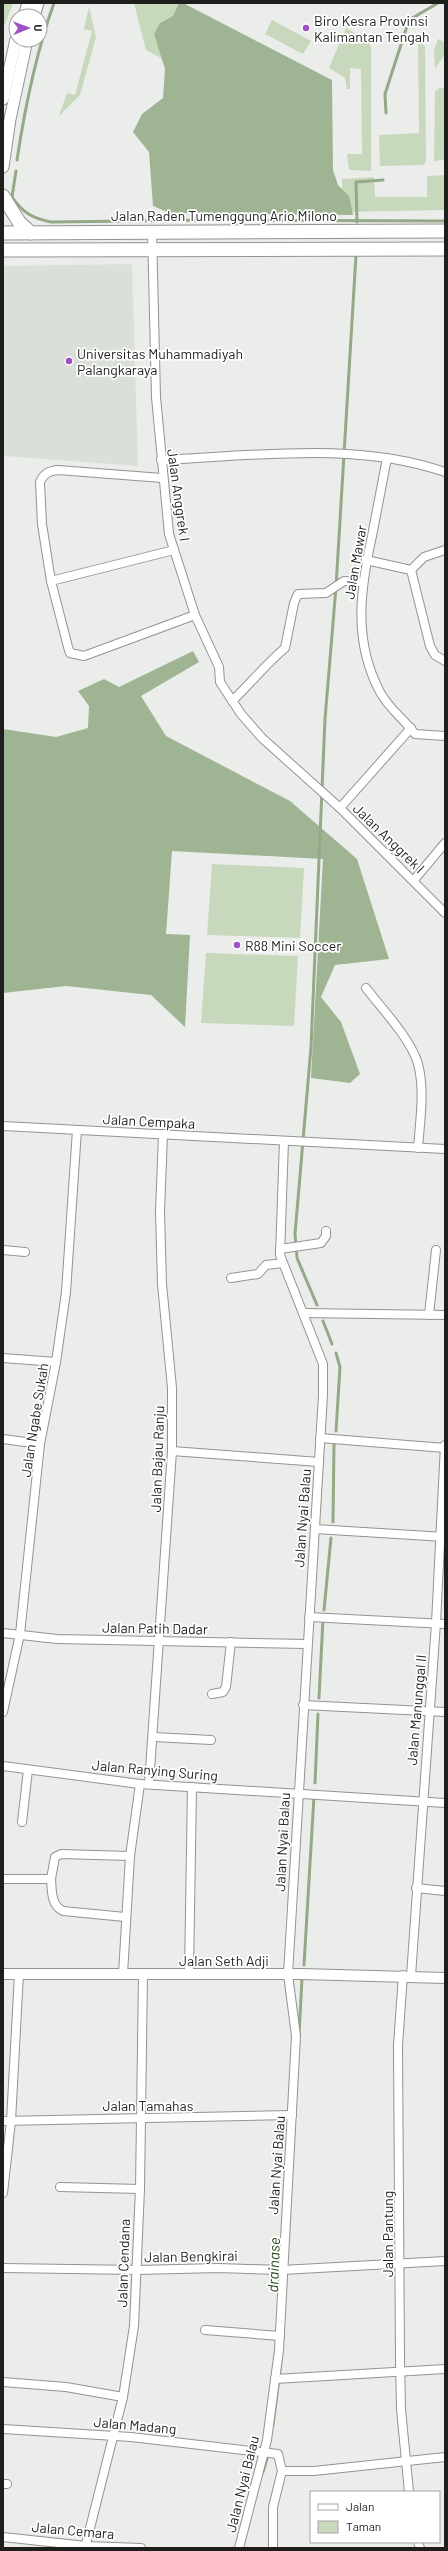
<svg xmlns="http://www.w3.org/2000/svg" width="448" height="2551" viewBox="0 0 448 2551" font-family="Barlow,sans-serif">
  <rect width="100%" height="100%" fill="#ebedea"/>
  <polygon fill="#dae0d7" points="132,264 138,466 3,456 3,266"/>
  <g fill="#c7d8bc">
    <polygon points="3,3 13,3 3,29"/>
    <polygon points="134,3 179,3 173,16 160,23 154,34 163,59 146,50"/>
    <polygon points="89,7 96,37 80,95 59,116 67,93 75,95 92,31 84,29"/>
    <polygon points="272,20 311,41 303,54 265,34"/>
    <polygon points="346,28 368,40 371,47 371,171 349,170 347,154 362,154 361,69 350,68 350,89 347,89 345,78 329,68"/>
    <polygon points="438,39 445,42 445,54 435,69 434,51"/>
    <polygon points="418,42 425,46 426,162 423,165 380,166 379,135 419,133"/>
    <polygon points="439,88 445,88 445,160 434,161 435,92"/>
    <polygon points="445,175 445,210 343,212 342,179 374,177 375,197 427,197 427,176"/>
    <polygon points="212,864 304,868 300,938 207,935"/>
    <polygon points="206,953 298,956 294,1026 201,1023"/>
  </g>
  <g fill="#9fb492">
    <polygon points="179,3 183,3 332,80 333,170 338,185 349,196 353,215 170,213 153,206 149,152 133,132 142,114 163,98 165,69 154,34 160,23 173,16"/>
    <polygon points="193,651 199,662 141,696 166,736 290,801 357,859 389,959 335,965 321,997 341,1022 360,1074 350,1083 311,1078 323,859 172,851 166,934 190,935 185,1027 151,995 66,986 3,993 3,729 56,737 88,728 89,706 78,691 104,679 119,687"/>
  </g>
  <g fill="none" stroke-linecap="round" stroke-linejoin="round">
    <g stroke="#94a987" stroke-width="3">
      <polyline points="386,113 385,94 409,20 438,3"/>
      <path d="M17,160C25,107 36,53 54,3"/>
      <path d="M16,171L12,197C23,213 32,218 51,222L209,220L445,221"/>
      <polyline points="357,222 356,182 383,180"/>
      <polyline points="317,1305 297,1258 295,1234 311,1047 325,719 336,587 356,255"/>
      <polyline points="323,1321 332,1344"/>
      <polyline points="336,1431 340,1367 336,1353"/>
      <polyline points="333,1522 334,1444"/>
      <polyline points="324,1610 331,1538"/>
      <polyline points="319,1698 323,1619"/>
      <polyline points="315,1783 318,1714"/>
      <polyline points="304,1965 314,1796"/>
      <polyline points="299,2035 302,1979"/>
      <polyline points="273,2425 281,2362"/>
      <polyline points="263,2472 268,2455"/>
    </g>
    <defs>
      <g id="minor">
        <polyline points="152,231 156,397 169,534 195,615 219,667 220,682 241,714 262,738 340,808 445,913"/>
        <path d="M387,458C382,484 377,510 372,536C360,590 353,641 380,692C389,709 404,719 415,734L445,736"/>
        <path d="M161,460C253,456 357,441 445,472"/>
        <polyline points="174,550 51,581 68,647 70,653 84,656 195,615"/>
        <polyline points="366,560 411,570 430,646 435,655 445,661"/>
        <polyline points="411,570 424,557 445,550"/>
        <path d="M51,581L42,524L40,482C44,473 49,471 58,470L162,478"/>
        <path d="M232,701C250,684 266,664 285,648L294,603L298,594L326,593L344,581L362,582"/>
        <polyline points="340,808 411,728"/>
        <polyline points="414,880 445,843"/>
        <path d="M366,988C382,1009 411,1039 418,1064C425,1090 420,1121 418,1148"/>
        <polyline points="3,1126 445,1149"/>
        <polyline points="280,1249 321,1243 326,1236 326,1231"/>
        <polyline points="3,1250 25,1252"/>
        <polyline points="231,1278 258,1274 266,1265 283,1263"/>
        <polyline points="303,1313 445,1315"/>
        <polyline points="429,1315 436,1250"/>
        <polyline points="3,1358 56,1362"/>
        <polyline points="320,1438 445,1448"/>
        <polyline points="3,1439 40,1444"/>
        <polyline points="172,1451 319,1462"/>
        <polyline points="315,1529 445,1537"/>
        <polyline points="309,1617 445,1624"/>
        <polyline points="3,1633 57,1639 307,1644"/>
        <polyline points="212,1694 223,1692 226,1687 231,1642"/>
        <polyline points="303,1705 445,1712"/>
        <polyline points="3,1712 20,1634 40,1444 56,1362 66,1292 77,1130"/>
        <polyline points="154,1737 211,1740"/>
        <polyline points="3,1766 140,1784 445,1803"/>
        <polyline points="149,1784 172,1451 172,1388 162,1284 160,1212 163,1134"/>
        <polyline points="22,1822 28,1770"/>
        <path d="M3,1879H51C52,1892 51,1905 63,1911L125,1917"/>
        <polyline points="51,1879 55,1857 61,1854 130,1856"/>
        <polyline points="416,1888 445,1891"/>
        <polyline points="189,1973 192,1787"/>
        <polyline points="123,1974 130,1856 140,1784"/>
        <polyline points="403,1975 398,2045 400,2360 401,2409 409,2492"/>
        <polyline points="411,1976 436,1623 445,1445"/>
        <polyline points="3,2121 292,2115"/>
        <polyline points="60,2187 140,2189"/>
        <polyline points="3,2193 11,2121 19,1974"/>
        <polyline points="3,2268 138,2270 218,2268 282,2270 445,2261"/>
        <polyline points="205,2330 280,2336"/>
        <polyline points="275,2379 445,2369"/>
        <polyline points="3,2382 66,2387 123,2397"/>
        <polyline points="3,2429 131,2437 278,2454 282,2471 273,2507 273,2548"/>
        <polyline points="282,2471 314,2471 445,2457"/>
        <polyline points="3,2484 7,2484"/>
        <polyline points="3,2537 86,2546 141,2548"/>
        <polyline points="418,2542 420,2548"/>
        <polyline points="85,2548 123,2397 134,2326 140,2189 143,1974"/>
        <polyline points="239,2548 267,2440 279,2350 296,2036 288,1974 323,1395 323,1364 280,1255 284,1141"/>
      </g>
      <polyline id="tertiary" points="3,1974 301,1974 445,1978"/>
      <g id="secondary">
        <polyline points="24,16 28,3"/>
        <polyline points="34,16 38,3"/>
        <polyline points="3,99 16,39"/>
        <polyline points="3,167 10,119 27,40"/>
      </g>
      <g id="trunk">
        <polyline points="3,196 19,222 31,233"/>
        <polyline points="3,233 445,231"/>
        <polyline points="3,250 445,249"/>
      </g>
    </defs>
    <use href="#minor" stroke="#939492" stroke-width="10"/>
    <use href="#tertiary" stroke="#939492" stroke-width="12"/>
    <use href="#secondary" stroke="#939492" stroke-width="13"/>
    <use href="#trunk" stroke="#939492" stroke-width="15"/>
    <use href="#minor" stroke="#fff" stroke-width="8"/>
    <use href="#tertiary" stroke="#fff" stroke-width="10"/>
    <use href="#secondary" stroke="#fff" stroke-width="11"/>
    <use href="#trunk" stroke="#fff" stroke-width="13"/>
  </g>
  <g fill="#9f52c3" stroke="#fff" stroke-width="1.5">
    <circle cx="306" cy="28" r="4"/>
    <circle cx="69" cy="361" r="4"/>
    <circle cx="237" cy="945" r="4"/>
  </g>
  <g text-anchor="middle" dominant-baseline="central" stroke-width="3.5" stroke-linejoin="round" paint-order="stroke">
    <g font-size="14" fill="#1e1e1d" stroke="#fff" text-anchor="start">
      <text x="314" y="20">Biro Kesra Provinsi<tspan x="314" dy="16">Kalimantan Tengah</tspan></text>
      <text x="77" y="353">Universitas Muhammadiyah<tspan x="77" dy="16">Palangkaraya</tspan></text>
      <text x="245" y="945">R88 Mini Soccer</text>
    </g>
    <g font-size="14" fill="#1e1e1d" stroke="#fff">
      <text x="224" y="215">Jalan Raden Tumenggung Ario Milono</text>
      <text transform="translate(179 495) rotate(82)">Jalan Anggrek I</text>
      <text transform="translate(355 562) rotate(-80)">Jalan Mawar</text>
      <text transform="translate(389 838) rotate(44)">Jalan Anggrek I</text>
      <text transform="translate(149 1121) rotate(3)">Jalan Cempaka</text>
      <text transform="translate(34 1420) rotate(-81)">Jalan Ngabe Sukah</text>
      <text transform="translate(157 1459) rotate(-88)">Jalan Bajau Ranju</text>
      <text transform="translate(302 1518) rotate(-86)">Jalan Nyai Balau</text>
      <text transform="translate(155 1628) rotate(1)">Jalan Patih Dadar</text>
      <text transform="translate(416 1710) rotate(-85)">Jalan Manunggal II</text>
      <text transform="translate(155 1770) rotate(5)">Jalan Ranying Suring</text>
      <text transform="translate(282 1842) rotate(-87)">Jalan Nyai Balau</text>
      <text x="224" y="1960">Jalan Seth Adji</text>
      <text x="148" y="2105">Jalan Tamahas</text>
      <text transform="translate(276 2165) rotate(-86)">Jalan Nyai Balau</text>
      <text transform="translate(387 2234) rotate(-90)">Jalan Pantung</text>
      <text transform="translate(191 2256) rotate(-1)">Jalan Bengkirai</text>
      <text transform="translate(123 2263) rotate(-88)">Jalan Cendana</text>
      <text transform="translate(135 2425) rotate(5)">Jalan Madang</text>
      <text transform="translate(242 2484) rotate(-76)">Jalan Nyai Balau</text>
      <text transform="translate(73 2530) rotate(5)">Jalan Cemara</text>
    </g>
    <g font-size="15" font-style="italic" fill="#2c4816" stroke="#fff">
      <text transform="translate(273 2265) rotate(-88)">drainase</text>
    </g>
  </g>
  <rect width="448" height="2551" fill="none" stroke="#1e1e1d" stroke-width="8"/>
  <rect x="310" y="2491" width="130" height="52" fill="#ffffff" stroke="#a5a5a5"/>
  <rect x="318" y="2504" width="20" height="6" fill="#ffffff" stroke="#a5a5a5"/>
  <text x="346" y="2511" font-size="12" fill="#1e1e1d">Jalan</text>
  <rect x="318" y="2521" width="20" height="12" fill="#c7d8bc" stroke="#a5a5a5"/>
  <text x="346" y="2531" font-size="12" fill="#1e1e1d">Taman</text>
  <g transform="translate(28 28) rotate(89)"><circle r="19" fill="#ffffff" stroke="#a5a5a5"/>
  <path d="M0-3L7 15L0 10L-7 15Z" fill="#9f52c3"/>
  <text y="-6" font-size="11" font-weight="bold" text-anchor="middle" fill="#1e1e1d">U</text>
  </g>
</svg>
